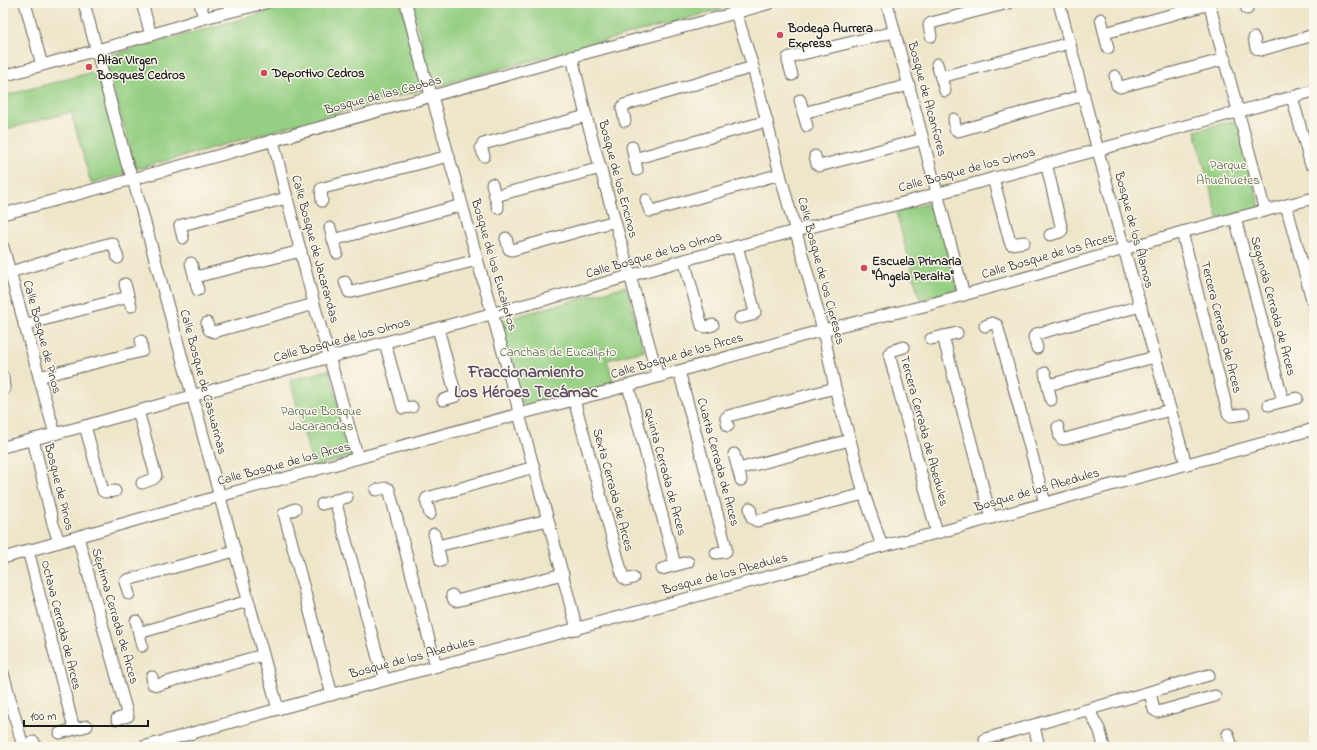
<svg xmlns="http://www.w3.org/2000/svg" width="1317" height="750" viewBox="0 0 1317 750" font-family="'Indie Flower',sans-serif">
  <rect width="100%" height="100%" fill="#fbf7ec"/>
  <filter id="ink" filterUnits="userSpaceOnUse"><feTurbulence type="fractalNoise" baseFrequency=".025" numOctaves="2"/><feDisplacementMap in="SourceGraphic" scale="8" xChannelSelector="R" yChannelSelector="G"/><feConvolveMatrix kernelMatrix="1 2 1 2 8 2 1 2 1" color-interpolation-filters="sRGB"/></filter>
  <filter id="wash" filterUnits="userSpaceOnUse"><feTurbulence type="fractalNoise" baseFrequency=".012" numOctaves="4" result="noise"/><feDisplacementMap in="SourceGraphic" scale="16" xChannelSelector="R" yChannelSelector="G"/><feGaussianBlur stdDeviation="0.9" result="paint"/><feColorMatrix in="noise" values="0 0 0 0 0 0 0 0 0 0 0 0 0 0 0 0 0 1.4 0 .05"/><feComposite in="paint" operator="in"/></filter>
  <g filter="url(#wash)">
    <rect width="100%" height="100%" fill="#eee6c9"/>
    <g fill="#95cf83" stroke="#587650">
      <polygon points="300,3 401,3 424,89 136,169 104,57"/>
      <polygon points="411,3 720,3 722,9 434,87"/>
      <polygon points="97,71 125,174 91,183 71,112 3,130 3,96"/>
      <polygon points="1236,120 1260,208 1218,218 1195,131"/>
      <polygon points="934,202 958,289 920,300 896,212"/>
      <polygon points="626,286 644,351 607,360 614,384 524,409 500,321"/>
      <polygon points="329,370 352,456 313,467 290,380"/>
    </g>
  </g>
  <g filter="url(#ink)">
    <g fill="none" stroke-linecap="round" stroke-linejoin="round">
      <defs>
        <g id="minor">
          <polyline points="25,3 42,65"/>
          <polyline points="84,3 127,164 133,179 278,709"/>
          <polyline points="142,3 151,35"/>
          <polyline points="200,3 204,18"/>
          <polyline points="406,3 424,75 432,96 517,403 519,414 548,520 577,629"/>
          <polyline points="733,3 753,67 780,174 823,330 835,388 850,440 864,494 882,546"/>
          <polyline points="887,3 964,295"/>
          <polyline points="1059,3 1124,249 1186,464"/>
          <polyline points="1209,3 1265,211"/>
          <polyline points="1245,3 1247,9"/>
          <polyline points="1101,19 1108,48"/>
          <polyline points="1105,33 1210,4"/>
          <polyline points="931,36 929,25 931,23 1008,3"/>
          <polyline points="1254,38 1256,48 1258,49 1261,50 1314,35"/>
          <polyline points="572,57 586,116 658,377"/>
          <polyline points="937,64 945,91"/>
          <polyline points="792,75 788,61 788,58 790,57 894,32"/>
          <polyline points="3,76 151,35 204,18 265,3"/>
          <polyline points="1115,76 1117,85 1120,87 1225,59"/>
          <polyline points="941,77 1070,43"/>
          <polyline points="1292,97 1310,162 1311,164 1314,164"/>
          <polyline points="800,100 807,126"/>
          <polyline points="803,113 909,85"/>
          <polyline points="954,119 955,129 958,131 1084,95"/>
          <polyline points="625,121 622,108 624,105 753,67"/>
          <polyline points="273,140 287,198 314,304 358,458"/>
          <polyline points="632,147 637,170"/>
          <polyline points="484,156 481,147 483,144 586,116"/>
          <polyline points="815,156 817,164 819,166 923,139"/>
          <polyline points="634,159 767,121"/>
          <polyline points="1046,163 1062,230 1060,232 1050,235"/>
          <polyline points="993,178 1010,242 1011,244 1024,242"/>
          <polyline points="492,184 498,208"/>
          <polyline points="495,196 601,168"/>
          <polyline points="646,200 650,211 652,211 780,174"/>
          <polyline points="322,201 321,189 323,188 449,156"/>
          <polyline points="1286,205 1314,307"/>
          <path d="M3,214C181,167 358,117 535,67C613,45 692,26 770,3"/>
          <polyline points="1235,218 1283,401"/>
          <polyline points="330,228 337,253"/>
          <polyline points="1182,232 1228,413 1231,416 1244,414"/>
          <polyline points="183,238 180,226 182,225 287,198"/>
          <polyline points="506,238 509,249 512,250 615,221"/>
          <polyline points="333,240 462,205"/>
          <polyline points="737,246 755,312 752,315 740,318"/>
          <polyline points="3,247 55,434"/>
          <polyline points="684,260 702,326 706,327 713,325"/>
          <polyline points="191,263 198,290"/>
          <polyline points="10,272 111,243 113,244 118,258"/>
          <polyline points="195,277 301,251"/>
          <polyline points="345,282 349,292 352,292 477,260"/>
          <polyline points="125,284 131,306"/>
          <polyline points="207,323 209,330 214,332 314,304"/>
          <polyline points="24,325 128,297"/>
          <polyline points="985,326 992,323 997,325 1045,503"/>
          <polyline points="438,328 456,396 443,400"/>
          <polyline points="943,336 991,518"/>
          <polyline points="931,339 957,333"/>
          <polyline points="385,343 403,408 412,407"/>
          <polyline points="904,347 891,351 889,354 937,533"/>
          <polyline points="1037,348 1034,337 1036,334 1141,306"/>
          <polyline points="679,371 726,547 726,551 724,552 716,553"/>
          <polyline points="1045,373 1051,400"/>
          <polyline points="39,377 142,351 141,341"/>
          <polyline points="628,385 675,565"/>
          <polyline points="1048,385 1155,357"/>
          <polyline points="3,390 4,389 3,377"/>
          <polyline points="574,400 623,577 626,580 633,578"/>
          <polyline points="1269,405 1297,398"/>
          <polyline points="138,411 156,476 153,479 142,483"/>
          <polyline points="85,426 103,491 105,492 115,491"/>
          <polyline points="728,426 726,418 728,416 835,388"/>
          <polyline points="1058,427 1060,437 1062,439 1065,439 1170,410"/>
          <polyline points="33,439 53,524 59,542"/>
          <polyline points="3,447 85,426 330,357 577,291 684,260 899,204 1314,91"/>
          <polyline points="734,454 741,480"/>
          <polyline points="738,469 850,440"/>
          <polyline points="376,490 386,488 389,489 436,666"/>
          <polyline points="335,500 384,680"/>
          <polyline points="322,504 347,497"/>
          <polyline points="750,508 752,518 757,521 864,494"/>
          <polyline points="295,509 284,514 285,517 332,695"/>
          <polyline points="430,514 426,500 427,498 534,467"/>
          <polyline points="434,534 441,561"/>
          <polyline points="78,537 127,713 128,716 117,719"/>
          <polyline points="437,546 548,520"/>
          <polyline points="28,550 74,729"/>
          <polyline points="3,558 220,496 519,414 605,392 823,330 924,306 1063,267 1182,232 1314,198"/>
          <polyline points="662,569 688,562"/>
          <polyline points="129,594 125,582 127,580 235,551"/>
          <polyline points="452,595 454,600 456,601 563,574"/>
          <polyline points="136,621 142,646"/>
          <polyline points="139,633 248,601"/>
          <polyline points="3,673 22,743 23,745 26,745 34,742"/>
          <polyline points="152,677 153,684 157,685 263,655"/>
          <polyline points="1150,692 1154,710 1158,712 1215,696"/>
          <polyline points="1089,710 1100,731 1104,747"/>
          <polyline points="1034,726 1039,747"/>
          <polyline points="60,733 87,726"/>
          <polyline points="1228,734 1232,747"/>
          <polyline points="985,739 1209,675"/>
          <polyline points="143,747 278,709 882,546 937,533 1314,429"/>
        </g>
      </defs>
      <use href="#minor" stroke="#666359" stroke-width="13"/>
      <use href="#minor" stroke="#fff" stroke-width="11"/>
    </g>
  </g>
  <g fill="#d1495b" stroke="#fbf7ec" stroke-width="1.5">
    <circle cx="780" cy="35" r="4"/>
    <circle cx="89" cy="67" r="4"/>
    <circle cx="264" cy="73" r="4"/>
    <circle cx="864" cy="268" r="4"/>
  </g>
  <g text-anchor="middle" dominant-baseline="central" stroke-width="3" stroke-linejoin="round" paint-order="stroke">
    <g font-size="13" font-weight="bold" fill="#1c1c1c" stroke="#fbf7ec" text-anchor="start">
      <text x="788" y="28">Bodega Aurrera<tspan x="788" dy="15">Express</tspan></text>
      <text x="97" y="60">Altar Virgen<tspan x="97" dy="15">Bosques Cedros</tspan></text>
      <text x="272" y="73">Deportivo Cedros</text>
      <text x="872" y="261">Escuela Primaria<tspan x="872" dy="15">"Ángela Peralta"</tspan></text>
    </g>
    <g font-size="13" fill="#1c1c1c" stroke="#fbf7ec">
      <text transform="translate(383 95) rotate(-15)">Bosque de las Caobas</text>
      <text transform="translate(927 99) rotate(75)">Bosque de Alcanfores</text>
      <text transform="translate(967 170) rotate(-15)">Calle Bosque de los Olmos</text>
      <text transform="translate(618 179) rotate(75)">Bosque de los Encinos</text>
      <text transform="translate(1134 230) rotate(75)">Bosque de los Álamos</text>
      <text transform="translate(315 249) rotate(75)">Calle Bosque de Jacarandas</text>
      <text transform="translate(654 255) rotate(-16)">Calle Bosque de los Olmos</text>
      <text transform="translate(1048 256) rotate(-16)">Calle Bosque de los Arces</text>
      <text transform="translate(494 265) rotate(74)">Bosque de los Eucaliptos</text>
      <text transform="translate(821 271) rotate(75)">Calle Bosque de los Cipreses</text>
      <text transform="translate(1273 306) rotate(75)">Segunda Cerrada de Arces</text>
      <text transform="translate(1221 327) rotate(76)">Tercera Cerrada de Arces</text>
      <text transform="translate(42 337) rotate(75)">Calle Bosque de Pinos</text>
      <text transform="translate(342 340) rotate(-15)">Calle Bosque de los Olmos</text>
      <text transform="translate(677 356) rotate(-16)">Calle Bosque de los Arces</text>
      <text transform="translate(203 382) rotate(75)">Calle Bosque de Casuarinas</text>
      <text transform="translate(924 431) rotate(75)">Tercera Cerrada de Abedules</text>
      <text transform="translate(718 462) rotate(75)">Cuarta Cerrada de Arces</text>
      <text transform="translate(284 464) rotate(-15)">Calle Bosque de los Arces</text>
      <text transform="translate(665 472) rotate(75)">Quinta Cerrada de Arces</text>
      <text transform="translate(59 487) rotate(76)">Bosque de Pinos</text>
      <text transform="translate(613 490) rotate(75)">Sexta Cerrada de Arces</text>
      <text transform="translate(1037 490) rotate(-16)">Bosque de los Abedules</text>
      <text transform="translate(725 574) rotate(-15)">Bosque de los Abedules</text>
      <text transform="translate(115 616) rotate(74)">Séptima Cerrada de Arces</text>
      <text transform="translate(61 625) rotate(76)">Octava Cerrada de Arces</text>
      <text transform="translate(412 658) rotate(-15)">Bosque de los Abedules</text>
    </g>
    <g font-size="13" fill="#465b40" stroke="#fbf7ec">
      <text x="1228" y="165">Parque<tspan x="1228" dy="15">Ahuehuetes</tspan></text>
      <text x="558" y="352">Canchas de Eucalipto</text>
      <text x="321" y="411">Parque Bosque<tspan x="321" dy="15">Jacarandas</tspan></text>
    </g>
    <g font-size="17" font-weight="bold" fill="#594a61" stroke="#fbf7ec">
      <text x="526" y="372">Fraccionamiento<tspan x="526" dy="20">Los Héroes Tecámac</tspan></text>
    </g>
  </g>
  <rect width="1317" height="750" fill="none" stroke="#fbf7ec" stroke-width="16"/>
  <path d="M24 720v6h124v-6" fill="none" stroke="#1c1c1c" stroke-width="2"/>
  <text x="30" y="720" font-size="12" fill="#1c1c1c" stroke="#fbf7ec" stroke-width="3" paint-order="stroke">100 m</text>
</svg>
